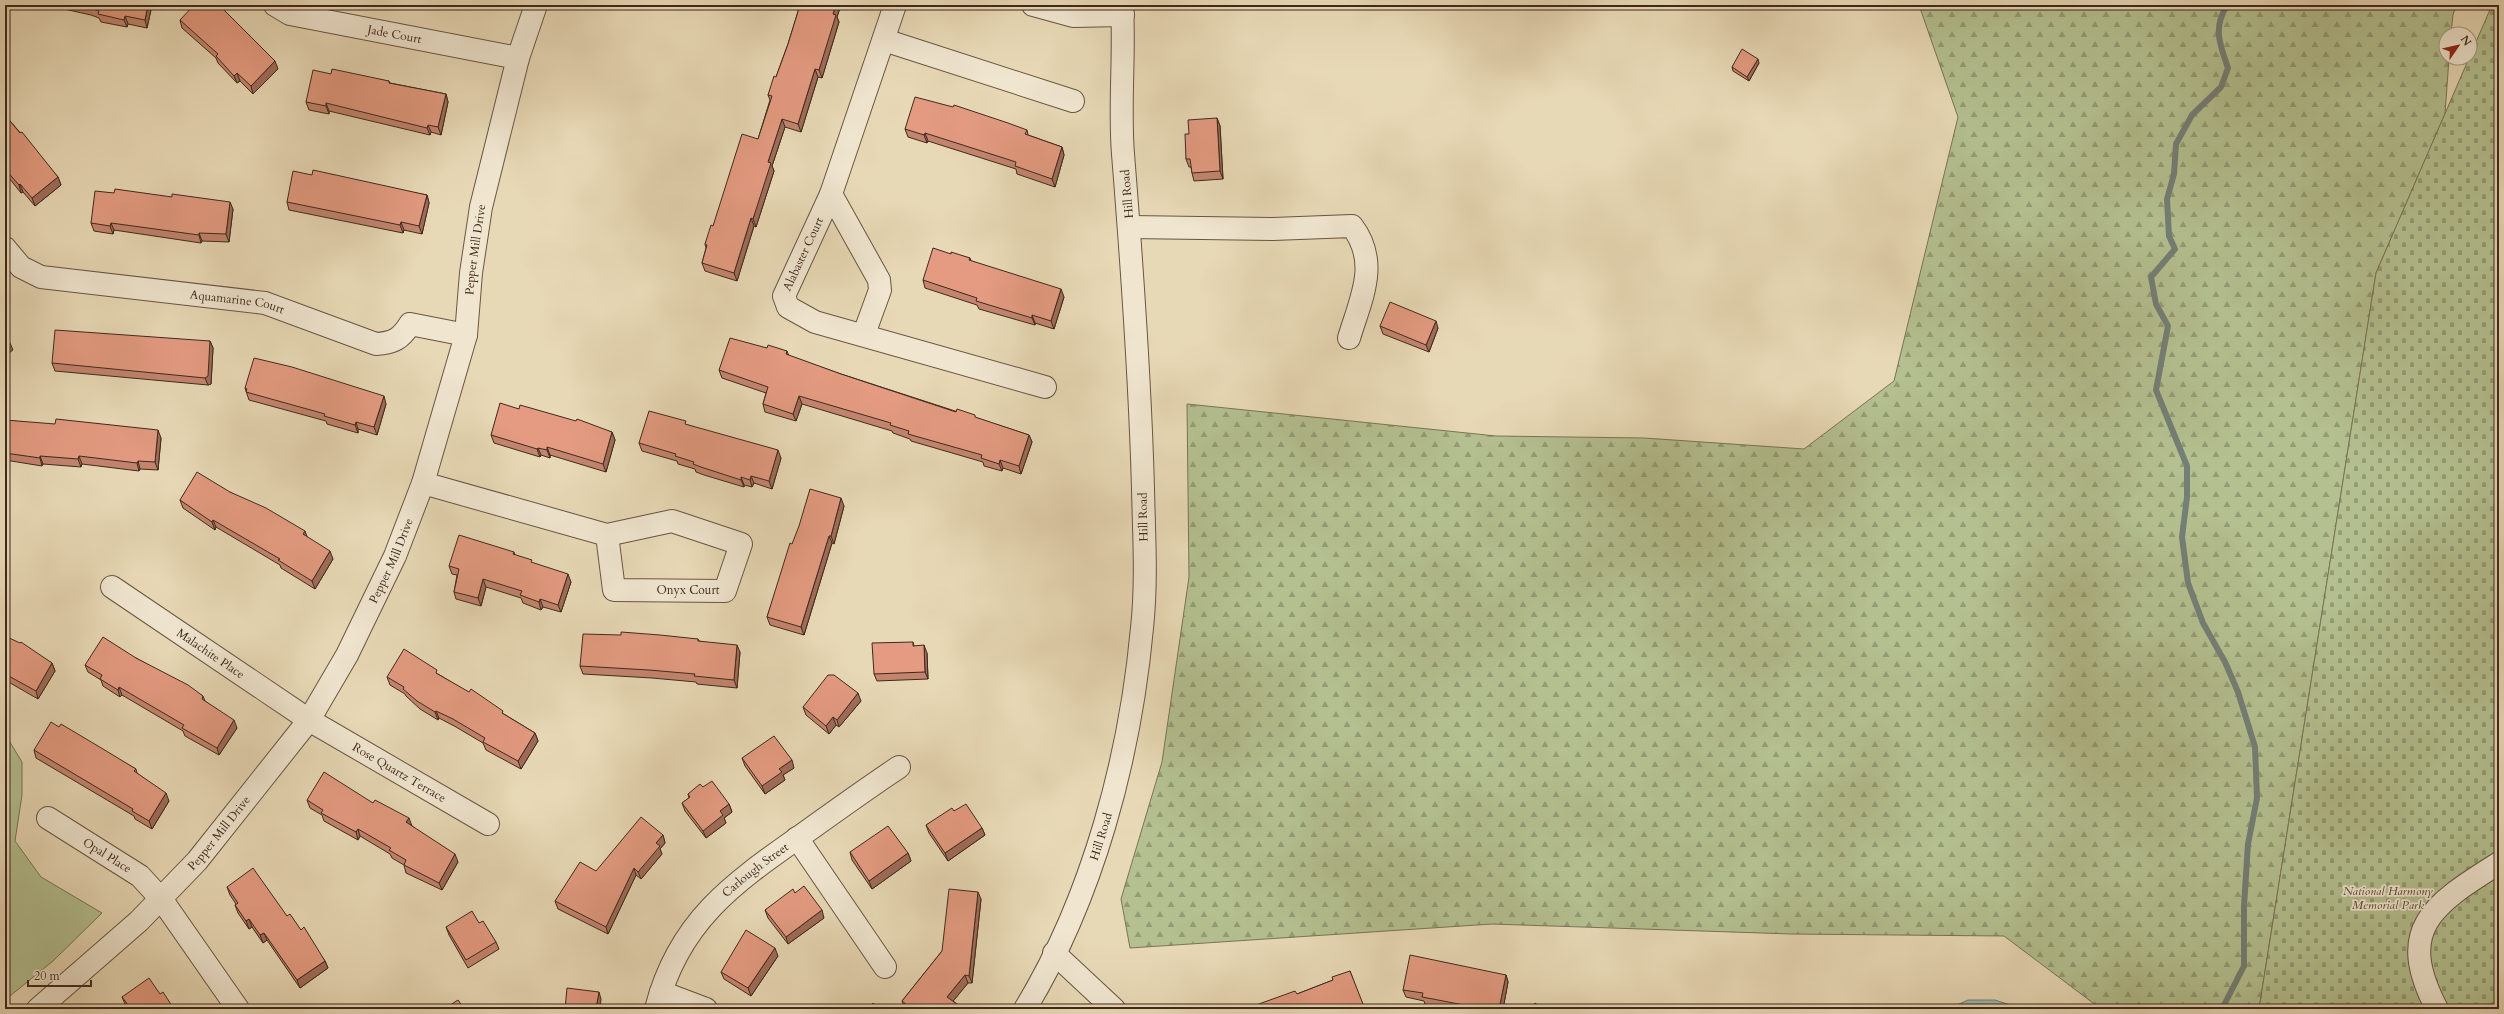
<svg xmlns="http://www.w3.org/2000/svg" width="2504" height="1014" viewBox="0 0 2504 1014" font-family="Cardo,serif">
  <defs>
    <pattern id="forest-firs" width="22" height="20" patternUnits="userSpaceOnUse"><rect width="22" height="20" fill="#b4c090"/><path d="M5 1l3.5 6h-7zM16 11l3.5 6h-7z" fill="#949c75"/></pattern>
    <pattern id="cemetery-stones" width="16" height="16" patternUnits="userSpaceOnUse"><rect width="16" height="16" fill="#b4c090"/><path d="M2 7V4a2 2 0 0 1 4 0v3zM10 15v-3a2 2 0 0 1 4 0v3z" fill="#949c75"/></pattern>
    <pattern id="water-ripples" width="26" height="14" patternUnits="userSpaceOnUse"><rect width="26" height="14" fill="#98b9b2"/><path d="M2 4q2-2 4 0t4 0M15 11q2-2 4 0t4 0" fill="none" stroke="#7d9690"/></pattern>
  </defs>
  <rect width="100%" height="100%" fill="#e8d9b6"/>
  <filter id="stains"><feTurbulence type="fractalNoise" baseFrequency=".005" numOctaves="4"/><feColorMatrix values="0 0 0 0 .2 0 0 0 0 .09 0 0 0 0 .02 0 0 0 .5 -.17"/></filter>
  <radialGradient id="worn" r=".72"><stop offset=".6" stop-color="#630" stop-opacity="0"/><stop offset="1" stop-color="#630" stop-opacity=".3"/></radialGradient>
  <polygon fill="url(#forest-firs)" stroke="#797456" points="1919,5 2456,5 2453,15 2451,34 2446,34 2446,58 2449,58 2445,114 2376,273 2259,1009 2101,1009 2004,936 1791,934 1492,924 1130,948 1121,899 1162,762 1189,577 1187,404 1496,436 1644,438 1804,449 1894,381 1958,117"/>
  <polygon fill="url(#cemetery-stones)" stroke="#797456" points="2492,5 2499,5 2499,1009 2259,1009 2376,273"/>
  <polygon fill="#b4c090" stroke="#797456" points="5,734 22,762 22,795 15,841 41,877 102,913 53,961 5,1000"/>
  <polygon fill="url(#water-ripples)" stroke="#747f76" points="1968,1000 1995,1000 2023,1009 1948,1009"/>
  <g fill="none" stroke-linecap="round" stroke-linejoin="round">
    <path stroke="#6b7168" stroke-width="1" d="M1957,1009C1974,1002 1991,1003 2009,1009"/>
    <path stroke="#747f76" stroke-width="6" d="M2222,1009L2244,966V906L2248,844L2257,798L2255,747L2238,692L2225,662L2203,623L2188,583L2182,537L2187,497V466L2156,390L2168,326L2156,304L2151,277L2175,249L2169,236L2167,199L2174,174L2176,144L2192,115L2221,87L2228,68C2220,45 2213,29 2226,7L2232,5"/>
    <defs>
      <g id="minor">
        <path id="s1" d="M275,5L290,14L518,58"/>
        <polyline points="1033,5 1073,16 1123,15"/>
        <polyline points="884,40 1073,101"/>
        <polyline points="831,194 784,296 788,307 815,322 1045,387"/>
        <path d="M1130,227L1273,229L1352,226C1380,263 1361,298 1349,338"/>
        <path id="s2" d="M5,248L21,267L41,277L265,303L376,344C393,343 401,339 410,324L466,335"/>
        <polyline points="864,334 880,290 879,280 831,194 895,5"/>
        <polyline points="423,483 607,535 672,521 741,544 725,591 614,590 607,535"/>
        <path id="s3" d="M112,587L309,720L488,824"/>
        <path id="s4" d="M48,818L140,876L162,900L238,1009"/>
        <polyline points="797,838 885,967"/>
        <polyline points="1054,953 1114,1009"/>
        <polyline points="661,992 706,1009"/>
        <path id="s5" d="M38,1009L139,921L197,861L309,720L347,655L395,556L423,483L466,335L471,273L481,207L518,58L536,5"/>
        <path id="s6" d="M656,1009C678,922 732,884 802,835C834,812 866,789 899,767"/>
        <path id="s7" d="M1025,1009C1093,897 1130,758 1142,628C1147,582 1144,535 1143,489C1140,377 1132,266 1123,154C1119,105 1125,55 1122,5"/>
        <path d="M2437,1009C2395,929 2432,905 2499,863"/>
      </g>
    </defs>
    <use href="#minor" stroke="#685543" stroke-width="24"/>
    <use href="#minor" stroke="#f0e6d0" stroke-width="22"/>
  </g>
  <g fill="#c4856f" stroke="#3e291d">
    <polygon points="46,5 152,5 147,28 128,24 127,27 101,22 99,18 91,15"/>
    <polygon points="800,5 841,5 837,17 839,22 822,78 818,77 801,132 785,127 772,166 774,171 756,227 754,226 737,281 705,271 702,263 706,248 705,244 713,226 758,139 770,100 768,95 776,77 788,44"/>
    <polygon points="180,20 278,69 253,94 240,81 237,83 218,63 216,58 182,28"/>
    <polygon points="1759,63 1749,81 1733,71 1732,67"/>
    <polygon points="331,74 389,81 390,83 446,94 448,102 441,135 431,132 430,135 329,111 329,114 309,110 306,102"/>
    <polygon points="5,115 58,177 61,185 35,206 23,192 21,193 5,173"/>
    <polygon points="1217,118 1220,126 1223,179 1194,181 1192,173 1191,167 1189,167 1186,159 1189,134"/>
    <polygon points="905,129 1027,130 1028,135 1062,147 1064,155 1055,187 1017,174 1016,169 928,141 927,143 908,137"/>
    <polygon points="312,175 427,195 429,203 422,234 404,230 403,233 289,210 287,202"/>
    <polygon points="233,209 229,242 202,241 201,243 114,230 113,234 94,231 91,223"/>
    <polygon points="951,254 970,258 971,261 1064,297 1054,329 1035,323 1035,325 979,309 977,305 925,288 923,280"/>
    <polygon points="1380,326 1438,328 1429,352 1383,334"/>
    <polygon points="210,341 213,348 211,384 208,385 55,371 52,363"/>
    <polygon points="767,348 787,351 789,356 841,374 1029,435 1032,442 1021,474 1003,468 1002,471 984,466 983,462 911,441 910,439 893,433 892,431 802,404 796,421 765,412 763,404 766,393 722,378 719,370"/>
    <polygon points="245,388 386,404 377,435 358,429 358,433 327,424 326,421 249,400"/>
    <polygon points="519,409 612,432 615,440 606,472 550,455 550,458 541,455 540,457 494,443 491,435"/>
    <polygon points="5,420 161,438 158,470 140,469 139,471 82,464 81,467 43,464 42,466 5,460"/>
    <polygon points="688,425 781,458 772,489 754,483 752,487 744,485 744,487 704,475 696,472 695,469 678,464 677,461 642,451 639,443"/>
    <polygon points="230,492 307,537 333,559 315,589 281,568 280,565 216,527 215,530 183,508 180,500"/>
    <polygon points="844,506 834,544 832,543 804,635 770,625 767,617 792,544"/>
    <polygon points="514,552 515,555 571,582 561,612 543,607 541,610 523,603 521,598 486,587 481,606 456,599 454,592 457,575 452,574 449,566"/>
    <polygon points="5,636 52,663 55,671 38,699 5,680"/>
    <polygon points="698,639 699,641 740,652 737,688 697,684 696,682 652,678 583,674 580,666"/>
    <polygon points="913,642 914,646 927,653 928,679 877,681 874,674"/>
    <polygon points="136,658 203,696 205,701 237,728 219,755 185,736 183,731 122,695 120,697 103,686 101,680 88,672 85,665"/>
    <polygon points="438,674 535,733 538,741 521,769 486,750 483,743 456,727 439,718 438,720 420,709 406,696 405,694 390,685 387,677"/>
    <polygon points="861,701 839,727 836,725 829,734 806,715 803,707"/>
    <polygon points="59,727 136,769 137,773 169,801 152,829 135,819 134,816 36,758 34,750"/>
    <polygon points="742,758 794,768 783,775 785,780 765,794 745,766"/>
    <polygon points="703,787 729,804 732,812 724,818 726,823 706,838 685,811 682,803 689,798 688,794"/>
    <polygon points="307,800 373,803 412,826 458,862 442,890 406,873 404,865 392,858 390,854 360,836 358,840 324,821 322,815 310,808"/>
    <polygon points="954,811 982,828 985,835 948,861 929,833 926,825"/>
    <polygon points="663,835 665,843 660,849 662,854 641,879 636,875 608,934 558,909 555,901 596,871"/>
    <polygon points="850,852 908,853 911,861 872,889 852,860"/>
    <polygon points="227,887 287,916 301,930 325,961 328,968 300,988 267,940 263,943 252,927 249,929 238,913 235,905 236,904 230,895"/>
    <polygon points="795,893 824,918 788,944 768,918 765,910"/>
    <polygon points="981,899 972,983 968,983 953,1001 964,1009 905,1009 904,1008 902,1001 942,951"/>
    <polygon points="479,923 496,942 499,949 468,968 449,935 446,927"/>
    <polygon points="778,956 751,996 724,979 721,972"/>
    <polygon points="1350,971 1364,1009 1245,1009 1297,994 1333,980"/>
    <polygon points="1506,975 1508,982 1503,1009 1449,1009 1425,1004 1424,1001 1406,997 1403,990"/>
    <polygon points="160,994 174,1009 128,1009 125,1004 122,997"/>
  </g>
  <g fill="#a06c5a" stroke="#3e291d">
    <polygon points="148,5 152,5 147,28 145,20"/>
    <polygon points="836,5 841,5 837,17 839,22 822,78 819,70 833,14"/>
    <polygon points="125,16 128,24 127,27 124,20"/>
    <polygon points="1758,59 1759,63 1749,81 1747,77"/>
    <polygon points="275,61 278,69 253,94 251,86"/>
    <polygon points="815,69 818,77 801,132 798,124"/>
    <polygon points="237,73 240,81 237,83 234,76"/>
    <polygon points="446,94 448,102 441,135 438,127"/>
    <polygon points="326,103 329,111 329,114 326,106"/>
    <polygon points="1217,118 1220,126 1223,179 1220,171"/>
    <polygon points="782,119 785,127 772,166 774,171 756,227 753,219 768,162"/>
    <polygon points="428,125 431,132 430,135 427,128"/>
    <polygon points="925,133 928,141 927,143 924,135"/>
    <polygon points="1062,147 1064,155 1055,187 1052,179"/>
    <polygon points="58,177 61,185 35,206 32,198"/>
    <polygon points="20,184 23,192 21,193 19,185"/>
    <polygon points="427,195 429,203 422,234 419,226"/>
    <polygon points="230,202 233,209 229,242 226,234"/>
    <polygon points="751,218 754,226 737,281 734,273"/>
    <polygon points="401,222 404,230 403,233 400,225"/>
    <polygon points="111,223 114,230 113,234 110,226"/>
    <polygon points="199,233 202,241 201,243 199,235"/>
    <polygon points="1061,289 1064,297 1054,329 1051,321"/>
    <polygon points="1032,315 1035,323 1035,325 1032,318"/>
    <polygon points="1436,321 1438,328 1429,352 1426,345"/>
    <polygon points="210,341 213,348 211,384 208,385 205,378"/>
    <polygon points="10,343 13,350 5,356 5,347"/>
    <polygon points="384,396 386,404 377,435 374,427"/>
    <polygon points="799,396 802,404 796,421 793,414"/>
    <polygon points="356,422 358,429 358,433 355,425"/>
    <polygon points="158,430 161,438 158,470 155,462"/>
    <polygon points="612,432 615,440 606,472 603,464"/>
    <polygon points="1029,435 1032,442 1021,474 1019,466"/>
    <polygon points="547,447 550,455 550,458 547,450"/>
    <polygon points="538,448 541,455 540,457 537,449"/>
    <polygon points="778,450 781,458 772,489 769,481"/>
    <polygon points="40,456 43,464 42,466 40,458"/>
    <polygon points="79,456 82,464 81,467 78,459"/>
    <polygon points="1000,460 1003,468 1002,471 999,464"/>
    <polygon points="138,461 140,469 139,471 137,463"/>
    <polygon points="751,476 754,483 752,487 750,480"/>
    <polygon points="741,477 744,485 744,487 741,480"/>
    <polygon points="841,498 844,506 834,544 831,536"/>
    <polygon points="213,520 216,527 215,530 212,522"/>
    <polygon points="305,531 308,539 303,534"/>
    <polygon points="829,536 832,543 804,635 801,627"/>
    <polygon points="330,551 333,559 315,589 312,581"/>
    <polygon points="568,574 571,582 561,612 558,605"/>
    <polygon points="483,579 486,587 481,606 478,598"/>
    <polygon points="540,599 543,607 541,610 539,602"/>
    <polygon points="737,645 740,652 737,688 734,680"/>
    <polygon points="924,645 927,653 928,679 925,672"/>
    <polygon points="52,663 55,671 38,699 36,691"/>
    <polygon points="119,687 122,695 120,697 118,690"/>
    <polygon points="858,693 861,701 839,727 837,720"/>
    <polygon points="436,711 439,718 438,720 435,712"/>
    <polygon points="833,717 836,725 829,734 826,726"/>
    <polygon points="234,720 237,728 219,755 217,748"/>
    <polygon points="535,733 538,741 521,769 518,761"/>
    <polygon points="792,760 794,768 783,775 785,780 765,794 762,786 779,769"/>
    <polygon points="166,793 169,801 152,829 149,821"/>
    <polygon points="729,804 732,812 724,818 726,823 706,838 703,831 720,811"/>
    <polygon points="409,818 412,826 406,822"/>
    <polygon points="982,828 985,835 948,861 945,853"/>
    <polygon points="358,829 360,836 358,840 356,832"/>
    <polygon points="663,835 665,843 660,849 662,854 641,879 638,872 656,843"/>
    <polygon points="908,853 911,861 872,889 869,881"/>
    <polygon points="455,854 458,862 442,890 439,883"/>
    <polygon points="634,868 636,875 608,934 606,927"/>
    <polygon points="978,892 981,899 972,983 969,976"/>
    <polygon points="822,910 824,918 788,944 786,937"/>
    <polygon points="249,919 252,927 249,929 246,921"/>
    <polygon points="264,933 267,940 263,943 260,935"/>
    <polygon points="775,948 778,956 751,996 748,988"/>
    <polygon points="325,961 328,968 300,988 297,980"/>
    <polygon points="965,975 968,983 950,1005 947,997"/>
    <polygon points="1506,975 1508,982 1503,1009 1499,1009"/>
    <polygon points="599,992 601,999 600,1009 596,1009"/>
  </g>
  <g fill="#e49b81" stroke="#3e291d">
    <polygon points="78,5 148,5 145,20 125,16 124,20 98,14 99,11 88,7"/>
    <polygon points="194,5 214,5 217,9 220,6 275,61 251,86 237,73 234,76 216,56 218,54 180,20"/>
    <polygon points="800,5 836,5 833,14 836,15 819,70 815,69 798,124 782,119 768,162 771,163 753,219 751,218 734,273 702,263 707,245 705,244 711,225 713,226 742,134 758,139 772,96 768,95 774,76 776,77 788,44"/>
    <polygon points="1742,49 1758,59 1747,77 1732,67"/>
    <polygon points="332,69 389,81 389,83 446,94 438,127 428,125 427,128 326,103 326,106 306,102 313,70 331,74"/>
    <polygon points="915,97 953,107 954,105 1008,123 1027,130 1025,134 1062,147 1052,179 1015,166 1016,162 925,133 924,135 905,129"/>
    <polygon points="5,115 20,133 22,132 58,177 32,198 20,184 19,185 5,169"/>
    <polygon points="1217,118 1220,171 1192,173 1190,159 1186,159 1185,134 1189,134 1188,120"/>
    <polygon points="313,170 427,195 419,226 401,222 400,225 287,202 293,171 312,175"/>
    <polygon points="115,189 172,197 172,194 230,202 226,234 199,233 199,235 111,223 110,226 91,223 95,191 114,193"/>
    <polygon points="933,248 951,254 951,252 970,258 969,260 1061,289 1051,321 1032,315 1032,318 976,301 977,298 923,280"/>
    <polygon points="1390,302 1436,321 1426,345 1380,326"/>
    <polygon points="55,330 210,341 208,376 205,378 52,363"/>
    <polygon points="5,336 10,343 5,347"/>
    <polygon points="730,338 767,348 768,345 787,351 786,354 841,374 956,412 957,409 975,415 975,417 1029,435 1019,466 1000,460 999,464 981,458 982,455 908,434 909,431 890,425 891,423 799,396 793,414 763,404 768,387 719,370"/>
    <polygon points="254,358 292,367 384,396 374,427 356,422 355,425 324,416 325,414 246,392 247,389 245,388"/>
    <polygon points="500,403 519,409 520,405 576,421 577,419 612,432 603,464 547,447 547,450 538,448 537,449 491,435"/>
    <polygon points="649,411 686,421 685,424 778,450 769,481 751,476 750,480 741,477 741,480 701,467 693,464 694,462 675,456 676,454 639,443"/>
    <polygon points="56,419 158,430 155,462 138,461 137,463 79,456 78,459 40,456 40,458 5,453 5,420 55,424"/>
    <polygon points="197,472 230,492 266,508 305,531 303,534 330,551 312,581 278,560 280,559 213,520 212,522 180,500"/>
    <polygon points="810,489 841,498 831,536 829,536 801,627 767,617 790,543 792,544 799,526"/>
    <polygon points="459,535 514,552 513,554 532,560 531,562 568,574 558,605 540,599 539,602 520,595 522,591 483,579 478,598 454,592 459,569 449,566"/>
    <polygon points="621,632 660,635 698,639 698,641 737,645 734,680 694,676 695,674 649,670 580,666 583,634 621,635"/>
    <polygon points="5,636 20,643 21,642 52,663 36,691 5,674"/>
    <polygon points="103,637 136,658 188,685 203,696 202,699 234,720 217,748 182,728 184,725 119,687 118,690 100,679 102,675 85,665"/>
    <polygon points="913,642 913,646 924,645 925,672 874,674 872,643"/>
    <polygon points="404,649 437,670 436,673 469,692 471,689 503,711 502,713 535,733 518,761 483,742 485,738 453,719 436,711 435,712 417,701 403,689 404,687 387,677"/>
    <polygon points="828,675 834,675 858,693 837,720 833,717 826,726 803,707"/>
    <polygon points="51,722 59,727 61,724 103,749 136,769 134,771 166,793 149,821 132,811 133,809 34,750"/>
    <polygon points="774,736 792,760 779,769 782,772 762,786 742,758"/>
    <polygon points="324,772 373,803 375,800 409,818 406,822 455,854 439,883 404,865 406,860 389,850 391,848 358,829 356,832 321,813 323,810 307,800"/>
    <polygon points="712,781 729,804 720,811 723,815 703,831 682,803 690,797 688,794 700,784 703,787"/>
    <polygon points="966,804 982,828 945,853 926,825 952,808 954,811"/>
    <polygon points="641,817 663,835 656,843 660,846 638,872 634,868 606,927 555,901 580,862 596,871"/>
    <polygon points="888,826 908,853 869,881 850,852"/>
    <polygon points="253,868 287,916 290,914 301,930 304,927 325,961 297,980 264,933 260,935 249,919 246,921 235,905 238,903 227,887"/>
    <polygon points="804,886 822,910 786,937 765,910 793,889 795,893"/>
    <polygon points="949,889 978,892 969,976 965,975 947,997 964,1009 912,1009 902,1001 942,951"/>
    <polygon points="472,911 479,923 483,921 496,942 466,960 446,927"/>
    <polygon points="746,930 775,948 748,988 721,972"/>
    <polygon points="1410,955 1506,975 1499,1009 1479,1005 1479,1008 1433,999 1422,997 1423,993 1403,990"/>
    <polygon points="1350,971 1363,1004 1343,1009 1245,1009 1295,991 1297,994 1333,980 1332,977"/>
    <polygon points="149,978 160,994 163,992 174,1009 131,1009 122,997"/>
    <polygon points="567,988 599,992 596,1009 565,1009"/>
    <polygon points="458,1000 463,1007 468,1004 471,1009 444,1009"/>
    <polygon points="873,1003 880,1009 869,1009"/>
    <polygon points="1535,1003 1543,1009 1531,1009"/>
  </g>
  <g text-anchor="middle" dominant-baseline="central" stroke-width="3.5" stroke-linejoin="round" paint-order="stroke">
    <g font-size="12" fill="#3e291d" stroke="#f0e6d0">
      <text stroke="none"><textPath href="#s1" startOffset="124">Jade Court</textPath></text>
      <text transform="translate(1127 194) rotate(-95)">Hill Road</text>
      <text stroke="none"><textPath href="#s5" startOffset="901">Pepper Mill Drive</textPath></text>
      <text transform="translate(803 254) rotate(-65)">Alabaster Court</text>
      <text stroke="none"><textPath href="#s2" startOffset="245">Aquamarine Court</textPath></text>
      <text transform="translate(1143 517) rotate(-91)">Hill Road</text>
      <text stroke="none"><textPath href="#s5" startOffset="577">Pepper Mill Drive</textPath></text>
      <text x="688" y="590">Onyx Court</text>
      <text stroke="none"><textPath href="#s3" startOffset="119">Malachite Place</textPath></text>
      <text stroke="none"><textPath href="#s3" startOffset="342">Rose Quartz Terrace</textPath></text>
      <text stroke="none"><textPath href="#s5" startOffset="253">Pepper Mill Drive</textPath></text>
      <text stroke="none"><textPath href="#s7" startOffset="189">Hill Road</textPath></text>
      <text stroke="none"><textPath href="#s4" startOffset="70">Opal Place</textPath></text>
      <text stroke="none"><textPath href="#s6" startOffset="175">Carlough Street</textPath></text>
    </g>
    <g font-size="12" font-style="italic" fill="#564734" stroke="#f0e6d0">
      <text x="2388" y="891">National Harmony<tspan x="2388" dy="14">Memorial Park</tspan></text>
    </g>
  </g>
  <rect width="2504" height="1014" fill="none" stroke="#e8d9b6" stroke-width="20"/>
  <rect x="6" y="6" width="2492" height="1002" fill="none" stroke="#3e291d" stroke-width="2"/>
  <rect x="10" y="10" width="2484" height="994" fill="none" stroke="#3e291d"/>
  <g transform="translate(2458 46) rotate(56)"><circle r="19" fill="#f0e6d0" stroke="#a99a88"/>
  <path d="M0-3L7 15L0 10L-7 15Z" fill="#8f2418"/>
  <text y="-6" font-size="11" font-weight="bold" text-anchor="middle" fill="#3e291d">N</text>
  </g>
  <path d="M28 980v6h63v-6" fill="none" stroke="#3e291d" stroke-width="2"/>
  <text x="34" y="980" font-size="12" fill="#3e291d" stroke="#f0e6d0" stroke-width="3" paint-order="stroke">20 m</text>
  <rect width="100%" height="100%" filter="url(#stains)"/>
  <rect width="100%" height="100%" fill="url(#worn)"/>
</svg>
